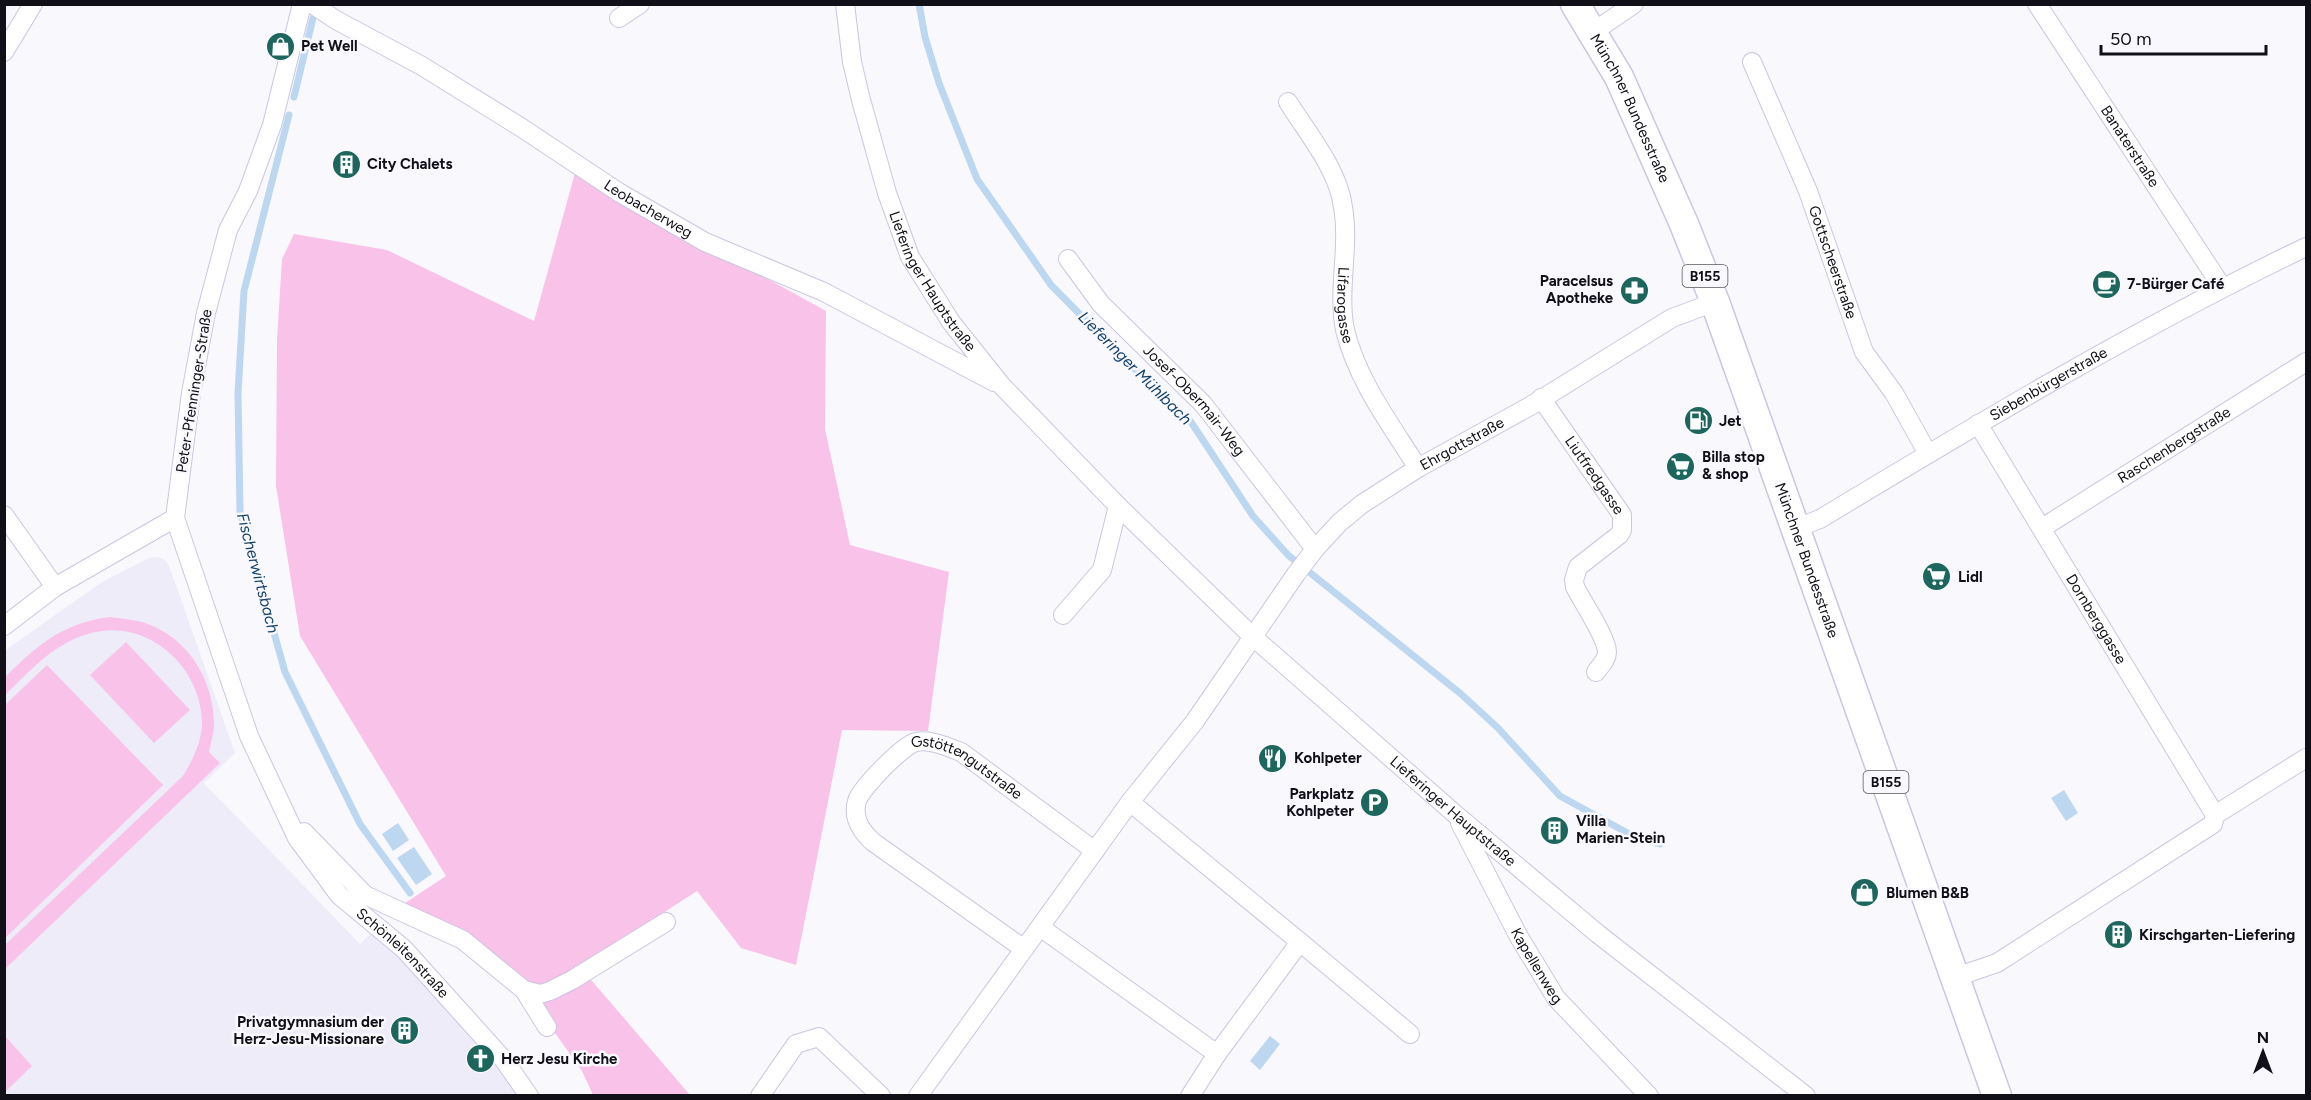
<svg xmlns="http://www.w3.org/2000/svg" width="2311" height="1100" viewBox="0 0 2311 1100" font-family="Figtree,sans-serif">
  <rect width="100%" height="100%" fill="#f9f8fd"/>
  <polygon fill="#efecfa" points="158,557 165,560 170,568 235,753 204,783 360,944 376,929 525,1095 5,1095 4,651 102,582 149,558"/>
  <g fill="#f9c2e9">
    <polygon points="575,173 826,311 825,429 850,545 949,572 928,731 842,730 796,965 741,948 697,891 580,967 690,1095 593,1095 582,1071 550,1026 464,932 405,903 446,876 300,636 276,486 277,339 282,259 294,234 387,250 534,321"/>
    <path d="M110,617C125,619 141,620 155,627C192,644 214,684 214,724C214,733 211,743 209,752L220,763L5,969V945L183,776C192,761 201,743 202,725C203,667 146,616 88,634C53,644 30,671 5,695V677C38,645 62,623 110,617Z"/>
    <polygon points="126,642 190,710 154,743 90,675"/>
    <polygon points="47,665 163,785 5,938 5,705"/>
    <polygon points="5,1036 32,1066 5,1092"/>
  </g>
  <g fill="#bdd7f1">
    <polygon points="2064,790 2078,813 2066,821 2051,798"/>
    <polygon points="398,823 409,840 393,851 382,834"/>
    <polygon points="414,847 432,874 416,885 397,858"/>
    <polygon points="1270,1036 1280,1044 1260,1070 1250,1061"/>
  </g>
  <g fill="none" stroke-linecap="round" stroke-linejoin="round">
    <g stroke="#bdd7f1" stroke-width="7">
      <polyline points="919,4 925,37 939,83 977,179 1051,285 1120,355 1191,422 1253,516 1288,555 1461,694 1498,728 1560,796 1633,836 1660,844"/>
      <polyline points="294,97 313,18"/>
      <polyline points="289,115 244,291 238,393 240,512 285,672 360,824 410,893"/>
    </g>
    <defs>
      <g id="street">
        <path id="s1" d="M302,4L272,125L248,191L228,230L206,313L191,393L175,518L249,736L297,838L339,895L404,949L504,1060L529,1096"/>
        <path id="s2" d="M312,4L336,20L422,66L522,128L620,193L705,242L824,292L994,382"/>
        <path id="s3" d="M845,4L852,62L861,100L887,193L910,257L951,322L1002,386L1118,506L1252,636L1455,814L1598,934L1806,1096"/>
        <path id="s4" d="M2037,4L2222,287"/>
        <polyline points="619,18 640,4"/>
        <polyline points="1593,32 1634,4"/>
        <polyline points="4,52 33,4"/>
        <path id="s5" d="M1752,62L1808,191L1864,352L1894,393L1928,454"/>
        <path id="s6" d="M1288,102C1308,134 1338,169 1343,207C1350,248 1337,290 1345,330C1357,380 1391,425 1418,468"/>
        <path id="s7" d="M1068,259L1101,304L1203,404L1315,549"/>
        <path id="s8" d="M1541,398L1622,515V530L1619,535L1578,567L1574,580L1575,587C1582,601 1607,638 1607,652C1607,660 1600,666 1596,672"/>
        <path id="s9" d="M1978,424L2215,815"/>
        <polyline points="4,515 55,587"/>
        <path id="s10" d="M1796,528L1820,519C1979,423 2139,327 2306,247"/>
        <path id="s11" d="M2042,528L2306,362"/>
        <polyline points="1063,615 1102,570 1118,506"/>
        <polyline points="4,626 55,587 175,518"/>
        <polyline points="1130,802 1300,942 1217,1054 1190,1096"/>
        <path id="s12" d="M1460,823L1519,937L1556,998L1649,1096"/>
        <polyline points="304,832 365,895 463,940 524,990 540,994 550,991 572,980 666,922"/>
        <polyline points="1040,927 1217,1054"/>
        <polyline points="1300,942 1410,1034"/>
        <path id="s13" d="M1024,949L873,842C861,831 852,818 857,801C861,788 903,745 916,742C930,739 948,747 961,752L1095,851"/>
        <polyline points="1956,977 1997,963 2213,824 2215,815 2306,758"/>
        <polyline points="524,990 547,1027"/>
        <polyline points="760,1096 796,1044 819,1037 881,1096"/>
        <path id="s14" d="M918,1096L1130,802L1195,721L1296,574L1315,549L1340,522L1362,504L1418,468L1532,405L1672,318L1715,302"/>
      </g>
      <g id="primary">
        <path id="s15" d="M1575,4L1619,77L1684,224L1715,302L1997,1096"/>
      </g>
    </defs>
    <use href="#street" stroke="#cac6e1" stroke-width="20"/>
    <use href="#primary" stroke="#cac6e1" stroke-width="31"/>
    <use href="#street" stroke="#fff" stroke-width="18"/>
    <use href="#primary" stroke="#fff" stroke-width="28"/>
  </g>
  <defs>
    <symbol id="shop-disc" viewBox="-11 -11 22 22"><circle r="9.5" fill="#1c665e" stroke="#f9f8fd"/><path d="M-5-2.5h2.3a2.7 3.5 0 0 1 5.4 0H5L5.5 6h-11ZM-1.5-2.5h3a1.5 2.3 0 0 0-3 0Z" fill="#fff"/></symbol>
    <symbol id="building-disc" viewBox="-11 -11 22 22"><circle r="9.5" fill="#1c665e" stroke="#f9f8fd"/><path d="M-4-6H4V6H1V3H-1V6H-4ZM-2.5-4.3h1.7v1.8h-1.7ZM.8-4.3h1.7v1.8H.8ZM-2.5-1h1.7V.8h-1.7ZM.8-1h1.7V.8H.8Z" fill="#fff"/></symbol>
    <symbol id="cafe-disc" viewBox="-11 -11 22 22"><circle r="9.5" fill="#1c665e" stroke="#f9f8fd"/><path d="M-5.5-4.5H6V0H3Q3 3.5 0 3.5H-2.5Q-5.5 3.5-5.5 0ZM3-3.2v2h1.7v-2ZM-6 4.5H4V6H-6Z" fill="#fff"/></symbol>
    <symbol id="pharmacy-disc" viewBox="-11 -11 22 22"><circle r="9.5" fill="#1c665e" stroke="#f9f8fd"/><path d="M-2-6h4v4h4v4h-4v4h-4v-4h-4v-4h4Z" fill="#fff"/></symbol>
    <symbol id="fuel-disc" viewBox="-11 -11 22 22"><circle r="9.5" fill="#1c665e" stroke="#f9f8fd"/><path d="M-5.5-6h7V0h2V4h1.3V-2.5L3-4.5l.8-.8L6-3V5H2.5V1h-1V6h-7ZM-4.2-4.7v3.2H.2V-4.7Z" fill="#fff"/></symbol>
    <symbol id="supermarket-disc" viewBox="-11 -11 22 22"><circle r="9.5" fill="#1c665e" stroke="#f9f8fd"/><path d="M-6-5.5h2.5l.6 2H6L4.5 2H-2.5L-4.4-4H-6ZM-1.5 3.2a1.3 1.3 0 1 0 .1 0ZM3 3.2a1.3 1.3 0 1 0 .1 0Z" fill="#fff"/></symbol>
    <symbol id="restaurant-disc" viewBox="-11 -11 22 22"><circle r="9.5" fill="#1c665e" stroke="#f9f8fd"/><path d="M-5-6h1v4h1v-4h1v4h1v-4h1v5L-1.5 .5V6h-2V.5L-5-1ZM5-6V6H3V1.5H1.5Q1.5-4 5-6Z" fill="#fff"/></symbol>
    <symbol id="parking-disc" viewBox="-11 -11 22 22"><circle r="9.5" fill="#1c665e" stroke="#f9f8fd"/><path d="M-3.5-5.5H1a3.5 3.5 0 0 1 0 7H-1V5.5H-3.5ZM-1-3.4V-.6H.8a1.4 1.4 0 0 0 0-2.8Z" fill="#fff"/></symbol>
    <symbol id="church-disc" viewBox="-11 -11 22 22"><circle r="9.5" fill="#1c665e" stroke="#f9f8fd"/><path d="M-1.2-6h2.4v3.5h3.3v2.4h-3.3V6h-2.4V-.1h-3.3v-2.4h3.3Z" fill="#fff"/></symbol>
  </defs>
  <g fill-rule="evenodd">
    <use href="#shop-disc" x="264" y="30" width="33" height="33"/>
    <use href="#building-disc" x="330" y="148" width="33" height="33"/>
    <use href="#cafe-disc" x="2090" y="268" width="33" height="33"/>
    <use href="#pharmacy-disc" x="1618" y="274" width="33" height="33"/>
    <use href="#fuel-disc" x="1682" y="404" width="33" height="33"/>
    <use href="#supermarket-disc" x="1664" y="450" width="33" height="33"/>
    <use href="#supermarket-disc" x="1920" y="560" width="33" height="33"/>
    <use href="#restaurant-disc" x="1256" y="742" width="33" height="33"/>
    <use href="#parking-disc" x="1358" y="786" width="33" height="33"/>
    <use href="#building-disc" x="1538" y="814" width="33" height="33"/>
    <use href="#shop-disc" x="1848" y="876" width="33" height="33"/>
    <use href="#building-disc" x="2102" y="918" width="33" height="33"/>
    <use href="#building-disc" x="388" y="1014" width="33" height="33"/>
    <use href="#church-disc" x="464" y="1042" width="33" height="33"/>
  </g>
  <g text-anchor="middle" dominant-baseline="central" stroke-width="5" stroke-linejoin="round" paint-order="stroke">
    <g fill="#f9f8fd" stroke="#57555d" stroke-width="1.5">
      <rect x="1682.5" y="265" width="45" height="22" rx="4.5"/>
      <rect x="1863.5" y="771" width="45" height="22" rx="4.5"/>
    </g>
    <g font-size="14" font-weight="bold" fill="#110f18">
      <text x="1705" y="276">B155</text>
      <text x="1886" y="782">B155</text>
    </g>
    <g font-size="15" font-weight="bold" fill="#110f18" stroke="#f9f8fd" text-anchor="start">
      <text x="301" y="46">Pet Well</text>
      <text x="367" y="164">City Chalets</text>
      <text x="1613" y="281" text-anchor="end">Paracelsus<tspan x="1613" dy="17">Apotheke</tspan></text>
      <text x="2127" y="284">7-Bürger Café</text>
      <text x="1719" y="421">Jet</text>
      <text x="1702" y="457">Billa stop<tspan x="1702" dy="17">&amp; shop</tspan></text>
      <text x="1958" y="577">Lidl</text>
      <text x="1294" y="758">Kohlpeter</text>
      <text x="1354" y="794" text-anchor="end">Parkplatz<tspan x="1354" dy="17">Kohlpeter</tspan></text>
      <text x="1576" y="821">Villa<tspan x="1576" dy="17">Marien-Stein</tspan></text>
      <text x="1886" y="893">Blumen B&amp;B</text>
      <text x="2139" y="935">Kirschgarten-Liefering</text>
      <text x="384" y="1022" text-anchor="end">Privatgymnasium der<tspan x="384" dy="17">Herz-Jesu-Missionare</tspan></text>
      <text x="501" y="1059">Herz Jesu Kirche</text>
    </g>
    <g font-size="15" fill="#110f18" stroke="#f9f8fd">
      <text stroke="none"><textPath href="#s15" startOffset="118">Münchner Bundesstraße</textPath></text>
      <text stroke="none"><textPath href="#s4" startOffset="170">Banaterstraße</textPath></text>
      <text stroke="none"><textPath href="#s2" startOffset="394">Leobacherweg</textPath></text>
      <text stroke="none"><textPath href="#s5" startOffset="216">Gottscheerstraße</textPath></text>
      <text stroke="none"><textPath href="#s3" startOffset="294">Lieferinger Hauptstraße</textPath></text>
      <text stroke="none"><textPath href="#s6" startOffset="218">Lifarogasse</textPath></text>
      <text stroke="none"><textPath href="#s10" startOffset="291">Siebenbürgerstraße</textPath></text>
      <text transform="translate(194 391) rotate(-81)">Peter-Pfenninger-Straße</text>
      <text stroke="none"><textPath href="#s7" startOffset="190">Josef-Obermair-Weg</textPath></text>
      <text stroke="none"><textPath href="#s14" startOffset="858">Ehrgottstraße</textPath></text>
      <text stroke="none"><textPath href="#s11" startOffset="156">Raschenbergstraße</textPath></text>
      <text stroke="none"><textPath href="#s8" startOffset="94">Liutfredgasse</textPath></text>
      <text stroke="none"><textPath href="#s15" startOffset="604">Münchner Bundesstraße</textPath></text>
      <text stroke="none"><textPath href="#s9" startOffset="228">Dornberggasse</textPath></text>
      <text stroke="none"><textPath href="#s13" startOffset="374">Gstöttengutstraße</textPath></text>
      <text stroke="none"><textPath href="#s3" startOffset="1041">Lieferinger Hauptstraße</textPath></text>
      <text stroke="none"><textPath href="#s1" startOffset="1032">Schönleitenstraße</textPath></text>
      <text stroke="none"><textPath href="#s12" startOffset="162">Kapellenweg</textPath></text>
    </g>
    <g font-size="16" font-style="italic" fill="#15436c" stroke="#f9f8fd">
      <text transform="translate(1135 368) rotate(45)">Lieferinger Mühlbach</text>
      <text transform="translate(258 573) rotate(75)">Fischerwirtsbach</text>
    </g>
  </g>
  <rect width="2311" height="1100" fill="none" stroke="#110f18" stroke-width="12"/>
  <g transform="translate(2263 1052)" stroke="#f9f8fd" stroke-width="4.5" paint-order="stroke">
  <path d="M0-4.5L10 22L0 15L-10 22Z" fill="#110f18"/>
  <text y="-9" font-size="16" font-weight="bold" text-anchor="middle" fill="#110f18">N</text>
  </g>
  <path d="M2101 45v9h165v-9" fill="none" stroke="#110f18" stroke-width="3"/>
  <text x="2110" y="45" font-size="18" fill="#110f18" stroke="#f9f8fd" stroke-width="4.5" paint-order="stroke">50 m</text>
</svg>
